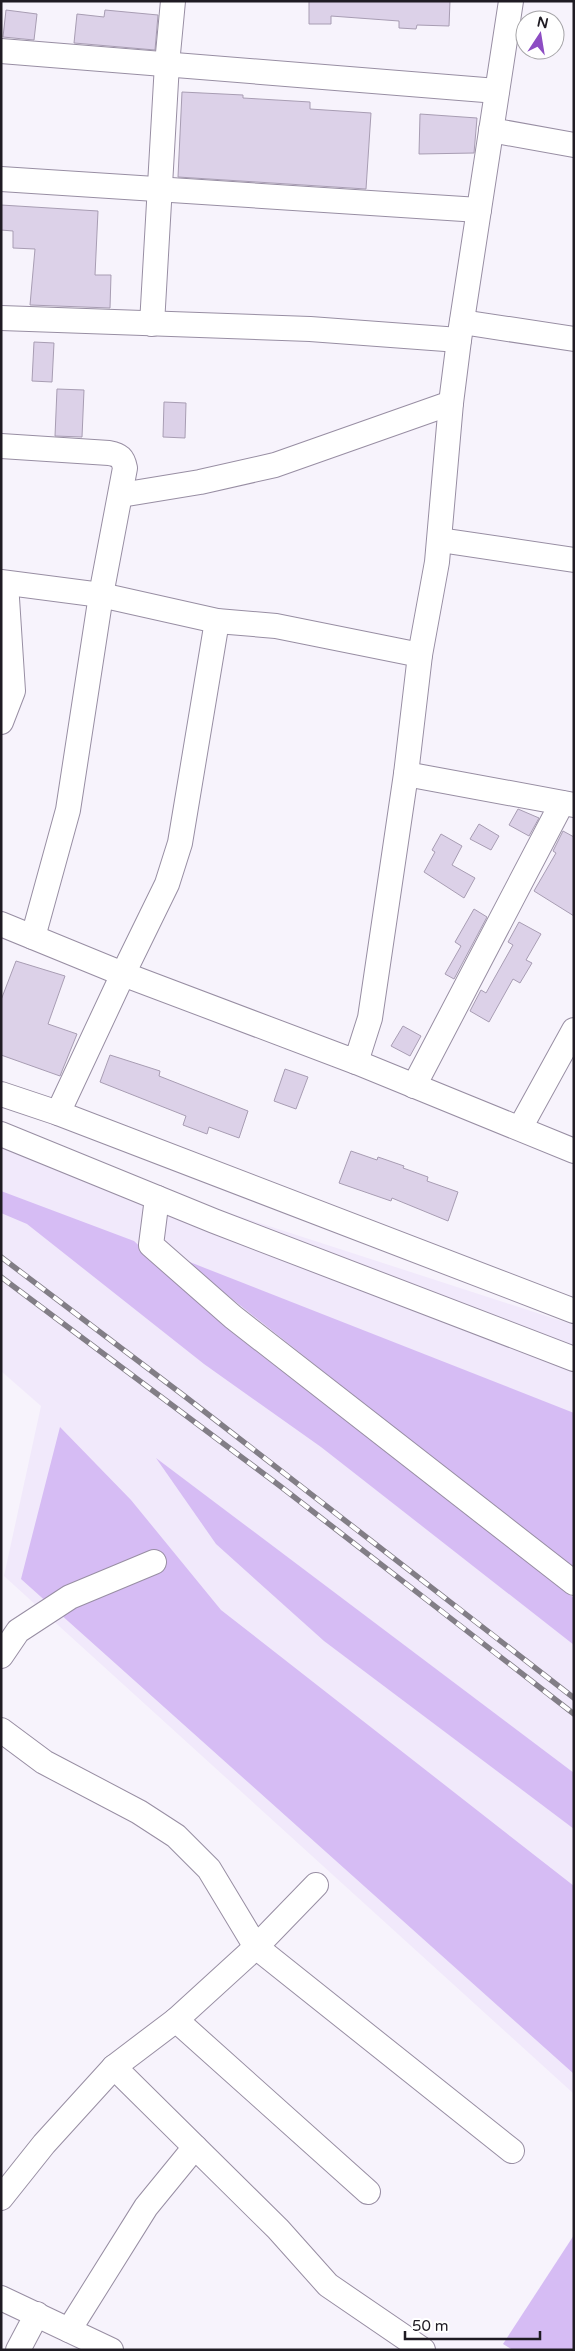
<svg xmlns="http://www.w3.org/2000/svg" width="575" height="2351" viewBox="0 0 575 2351" font-family="'Varela Round',sans-serif">
  <rect width="100%" height="100%" fill="#f7f3fc"/>
  <polygon fill="#f1e9fb" points="1,1139 574,1325 574,2094 4,1576 41,1406 1,1371"/>
  <g fill="#d6bcf4">
    <polygon points="1,1191 134,1241 234,1334 574,1598 574,1645 321,1447 204,1364 27,1224 1,1213"/>
    <polygon points="182,1259 574,1413 574,1570 546,1549"/>
    <polygon points="60,1427 131,1500 221,1610 574,1886 574,2074 21,1579"/>
    <polygon points="156,1458 574,1773 574,1829 324,1641 216,1544"/>
    <polygon points="574,2235 574,2350 513,2350 503,2344"/>
  </g>
  <g fill="#dcd1e8" stroke="#a89db3">
    <polygon points="309,1 450,1 449,26 417,25 416,29 399,28 399,21 331,16 331,24 309,24"/>
    <polygon points="6,10 37,14 34,40 3,37"/>
    <polygon points="105,10 158,15 155,50 74,43 77,14 104,17"/>
    <polygon points="182,92 243,95 243,98 310,102 310,109 371,113 366,189 178,177"/>
    <polygon points="420,114 477,118 474,153 419,154"/>
    <polygon points="1,205 98,211 95,275 111,275 110,308 30,305 35,249 13,248 13,231 1,230"/>
    <polygon points="34,342 54,343 52,382 32,381"/>
    <polygon points="57,389 84,390 82,437 55,436"/>
    <polygon points="164,402 186,403 185,438 163,437"/>
    <polygon points="518,809 539,818 529,836 509,825"/>
    <polygon points="479,824 499,836 491,850 470,839"/>
    <polygon points="563,831 574,837 574,916 534,891 556,853 553,851"/>
    <polygon points="441,834 462,846 452,865 475,878 464,898 424,872 435,852 432,850"/>
    <polygon points="474,909 487,917 454,979 445,974 461,946 455,942"/>
    <polygon points="519,922 541,934 526,960 532,963 520,983 513,979 489,1022 470,1011 481,990 486,993 513,945 508,942"/>
    <polygon points="16,961 65,976 48,1024 77,1034 60,1076 1,1055 1,1000"/>
    <polygon points="403,1026 421,1036 410,1056 391,1046"/>
    <polygon points="110,1055 160,1071 159,1076 248,1111 239,1138 209,1127 207,1134 183,1125 186,1116 100,1082"/>
    <polygon points="285,1069 308,1077 296,1109 274,1101"/>
    <polygon points="351,1151 377,1160 378,1157 404,1166 403,1168 428,1177 427,1181 458,1192 448,1221 392,1198 391,1201 339,1183"/>
  </g>
  <g fill="none" stroke-linecap="round" stroke-linejoin="round">
    <defs>
      <g id="minor">
        <polyline points="1,51 497,91"/>
        <polyline points="491,130 574,145"/>
        <polyline points="1,179 479,210"/>
        <polyline points="1,318 310,329 459,340 511,1"/>
        <polyline points="462,322 574,339"/>
        <polyline points="152,324 167,64 173,1"/>
        <path d="M1,446L109,453C120,455 123,458 125,468L101,595L68,810L33,937"/>
        <polyline points="121,495 200,482 275,465 451,403"/>
        <polyline points="440,540 574,560"/>
        <polyline points="1,582 101,595 217,621 276,626 420,655"/>
        <polyline points="1,722 13,691 6,583"/>
        <polyline points="406,774 574,805"/>
        <polyline points="1,924 123,974 167,884 180,843 217,621"/>
        <polyline points="356,1062 574,1151"/>
        <polyline points="414,1086 562,803"/>
        <polyline points="1,1094 58,1113 574,1311"/>
        <polyline points="58,1113 123,974 356,1062 370,1018 406,774 420,655 437,562 451,403 459,340"/>
        <polyline points="520,1128 574,1030"/>
        <polyline points="1,1134 214,1221 574,1359"/>
        <polyline points="157,1198 151,1245 233,1317 574,1583"/>
        <polyline points="1,1656 18,1631 70,1597 154,1562"/>
        <polyline points="1,1730 44,1762 139,1812 176,1836 209,1869 256,1947 512,2151"/>
        <polyline points="176,2020 368,2192"/>
        <polyline points="114,2067 278,2229 328,2285 423,2350"/>
        <polyline points="1,2198 44,2144 114,2067 176,2020 256,1947 316,1885"/>
        <polyline points="1,2298 111,2350"/>
        <polyline points="69,2330 146,2207 195,2147"/>
        <polyline points="18,2350 37,2314"/>
      </g>
    </defs>
    <use href="#minor" stroke="#988ea3" stroke-width="26"/>
    <use href="#minor" stroke="#fff" stroke-width="24"/>
    <defs>
      <g id="rail">
        <polyline points="1,1257 187,1398 574,1698"/>
        <polyline points="1,1277 280,1486 574,1714"/>
      </g>
    </defs>
    <use href="#rail" stroke="#827e86" stroke-width="5.5"/>
    <use href="#rail" stroke="#fff" stroke-width="4" stroke-dasharray="11" stroke-linecap="butt"/>
  </g>
  <rect width="575" height="2351" fill="none" stroke="#1f1b23" stroke-width="5"/>
  <g transform="translate(540 35) rotate(12)"><circle r="24" fill="#ffffff" stroke="#a5a4a7"/>
  <path d="M0-4L9 19L0 12L-9 19Z" fill="#8d4dc3"/>
  <text y="-8" font-size="14" font-weight="bold" text-anchor="middle" fill="#1f1b23">N</text>
  </g>
  <path d="M405 2331v8h135v-8" fill="none" stroke="#1f1b23" stroke-width="2.5"/>
  <text x="412" y="2331" font-size="15" fill="#1f1b23" stroke="#ffffff" stroke-width="4" paint-order="stroke">50 m</text>
</svg>
